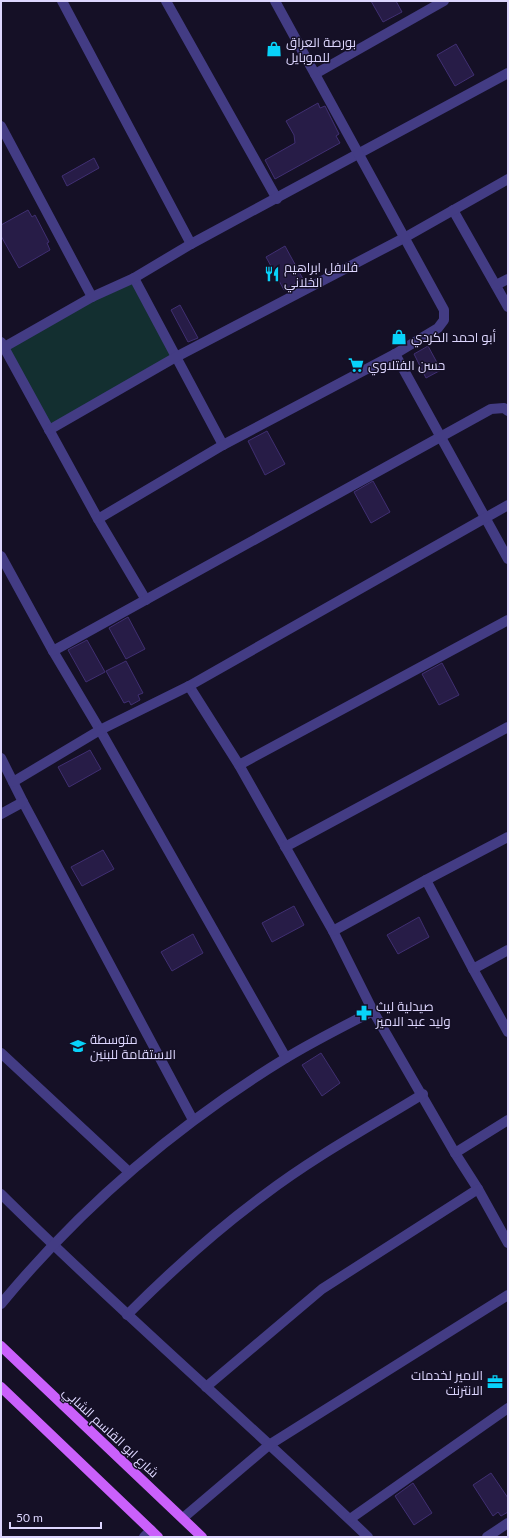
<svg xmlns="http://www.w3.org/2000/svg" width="509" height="1538" viewBox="0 0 509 1538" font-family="Lato,Cairo,sans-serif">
  <rect width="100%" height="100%" fill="#151026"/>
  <polygon fill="#132f30" points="134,278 176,357 49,430 4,347"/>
  <g fill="#271c47" stroke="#402f72">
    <polygon points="371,1 396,1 402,12 383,22"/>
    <polygon points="456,44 474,75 455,86 437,55"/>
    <polygon points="318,103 320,108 325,106 339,134 336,136 340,143 275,179 265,160 295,143 294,135 286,121"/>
    <polygon points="94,158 99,168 67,186 62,176"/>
    <polygon points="28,210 32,217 35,215 49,242 47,243 50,250 19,268 1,236 1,225"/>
    <polygon points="285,246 303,279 284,290 266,257"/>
    <polygon points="180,305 198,338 188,342 171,310"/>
    <polygon points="428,346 441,370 426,378 414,354"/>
    <polygon points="267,431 285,464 265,475 248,441"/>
    <polygon points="373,481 390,512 371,523 354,492"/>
    <polygon points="128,617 145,649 126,659 109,628"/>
    <polygon points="87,640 105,672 86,682 68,650"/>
    <polygon points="126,661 143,693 138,695 140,700 131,705 129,701 124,703 106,671"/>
    <polygon points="442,663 459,695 439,705 422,674"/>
    <polygon points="90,750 101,769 69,787 58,767"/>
    <polygon points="103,850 114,869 82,886 71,867"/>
    <polygon points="294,906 304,925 272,942 262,923"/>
    <polygon points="419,917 429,937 398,954 387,935"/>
    <polygon points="193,934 203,953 172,971 161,952"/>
    <polygon points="321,1053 340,1083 322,1096 302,1065"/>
    <polygon points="491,1473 508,1498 508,1512 501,1516 498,1512 493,1516 473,1485"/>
    <polygon points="413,1483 432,1513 414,1525 395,1496"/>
  </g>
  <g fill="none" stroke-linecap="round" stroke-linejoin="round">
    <g stroke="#433c84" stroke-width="10">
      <polyline points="62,1 191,244"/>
      <polyline points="166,1 277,199"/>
      <polyline points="315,74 444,1"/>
      <polyline points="1,126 92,297"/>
      <polyline points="453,210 508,307"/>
      <polyline points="134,278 223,445"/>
      <polyline points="496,285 508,279"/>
      <polyline points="1,342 98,519 146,600"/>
      <polyline points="1,349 92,297 134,278 191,244 508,73"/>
      <polyline points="395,354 508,559"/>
      <polyline points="49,430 176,357 404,238 508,179"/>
      <polyline points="98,519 223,445 395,354 438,328 444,320 444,310 275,1"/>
      <polyline points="1,556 53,651 100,730 286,1058"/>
      <polyline points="53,651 491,409 504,408 508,411"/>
      <polyline points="189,686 239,765 333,931 373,1011 455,1153 478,1189 508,1243"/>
      <polyline points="1,758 23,802 193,1120"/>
      <polyline points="239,765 508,620"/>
      <polyline points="13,782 100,730 189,686 508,505"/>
      <polyline points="1,814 23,802"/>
      <polyline points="285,847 508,727"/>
      <polyline points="426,880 473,969 508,1032"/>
      <polyline points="333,931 426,880 508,837"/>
      <polyline points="473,969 508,950"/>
      <polyline points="1,1053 129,1172"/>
      <polyline points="455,1153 508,1120"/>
      <path d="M1,1194C120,1312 247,1421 368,1537"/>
      <path d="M1,1304C81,1207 178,1124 286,1058C314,1041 344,1026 373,1011"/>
      <path d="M127,1315C170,1272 215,1231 264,1195C314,1157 369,1127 423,1094"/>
      <polyline points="206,1387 322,1289 478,1189"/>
      <polyline points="183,1518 269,1445 508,1295"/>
      <polyline points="350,1519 508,1408"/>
      <polyline points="144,1537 151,1530"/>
      <polyline points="487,1537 508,1523"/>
    </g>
    <g stroke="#ca60fb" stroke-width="10">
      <polyline points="1,1346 202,1537"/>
      <polyline points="1,1387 158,1537"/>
    </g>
  </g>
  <defs>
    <symbol id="shop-bare" viewBox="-9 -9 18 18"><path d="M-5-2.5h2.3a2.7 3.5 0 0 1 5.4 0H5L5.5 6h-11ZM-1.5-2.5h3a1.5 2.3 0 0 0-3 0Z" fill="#08d2f9" stroke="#151026" stroke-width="2.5" paint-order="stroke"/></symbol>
    <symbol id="restaurant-bare" viewBox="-9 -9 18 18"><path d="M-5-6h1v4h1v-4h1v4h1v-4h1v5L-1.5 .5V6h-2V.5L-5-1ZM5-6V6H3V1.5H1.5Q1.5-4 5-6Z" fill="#08d2f9" stroke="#151026" stroke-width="2.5" paint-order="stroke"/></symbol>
    <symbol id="supermarket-bare" viewBox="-9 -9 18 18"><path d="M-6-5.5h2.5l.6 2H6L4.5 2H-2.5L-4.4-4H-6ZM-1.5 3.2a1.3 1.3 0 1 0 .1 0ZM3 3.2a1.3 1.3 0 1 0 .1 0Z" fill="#08d2f9" stroke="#151026" stroke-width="2.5" paint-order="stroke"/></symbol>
    <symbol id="pharmacy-bare" viewBox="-9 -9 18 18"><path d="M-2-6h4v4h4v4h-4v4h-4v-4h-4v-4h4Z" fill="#08d2f9" stroke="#151026" stroke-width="2.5" paint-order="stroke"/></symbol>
    <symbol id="school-bare" viewBox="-9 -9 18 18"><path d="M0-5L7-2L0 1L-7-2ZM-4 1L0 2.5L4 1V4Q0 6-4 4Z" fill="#08d2f9" stroke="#151026" stroke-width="2.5" paint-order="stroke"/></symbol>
    <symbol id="office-bare" viewBox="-9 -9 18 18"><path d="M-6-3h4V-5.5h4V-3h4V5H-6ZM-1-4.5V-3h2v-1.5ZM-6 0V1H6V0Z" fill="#08d2f9" stroke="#151026" stroke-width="2.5" paint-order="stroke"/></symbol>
  </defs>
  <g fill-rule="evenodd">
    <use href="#shop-bare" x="263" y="38" width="22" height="22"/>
    <use href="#restaurant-bare" x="261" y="263" width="22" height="22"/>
    <use href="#shop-bare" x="388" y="326" width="22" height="22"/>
    <use href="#supermarket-bare" x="345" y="354" width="22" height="22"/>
    <use href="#pharmacy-bare" x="353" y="1002" width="22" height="22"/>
    <use href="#school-bare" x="67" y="1035" width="22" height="22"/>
    <use href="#office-bare" x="484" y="1371" width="22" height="22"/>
  </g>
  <g text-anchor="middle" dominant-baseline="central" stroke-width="3" stroke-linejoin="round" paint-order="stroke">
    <g font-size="13" fill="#ddd6fe" stroke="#151026" text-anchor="start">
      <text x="286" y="42">بورصة العراق<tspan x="286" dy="15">للموبايل</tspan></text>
      <text x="284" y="267">فلافل ابراهيم<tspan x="284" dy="15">الخلاني</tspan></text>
      <text x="411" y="337">أبو احمد الكردي</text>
      <text x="368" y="365">حسن الفتلاوي</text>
      <text x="376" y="1006">صيدلية ليث<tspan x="376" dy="15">وليد عبد الامير</tspan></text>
      <text x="90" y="1039">متوسطة<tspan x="90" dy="15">الاستقامة للبنين</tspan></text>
      <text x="483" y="1375" text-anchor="end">الامير لخدمات<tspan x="483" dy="15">الانترنت</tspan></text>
    </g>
    <g font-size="13" fill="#ddd6fe" stroke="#151026">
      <text transform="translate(111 1432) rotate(43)">شارع ابو القاسم الشابي</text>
    </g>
  </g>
  <rect width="509" height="1538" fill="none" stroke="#ddd6fe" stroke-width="4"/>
  <path d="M10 1522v6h91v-6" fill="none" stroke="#ddd6fe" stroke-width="2"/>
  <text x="16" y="1522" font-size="12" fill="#ddd6fe" stroke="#151026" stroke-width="3" paint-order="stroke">50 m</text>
</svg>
